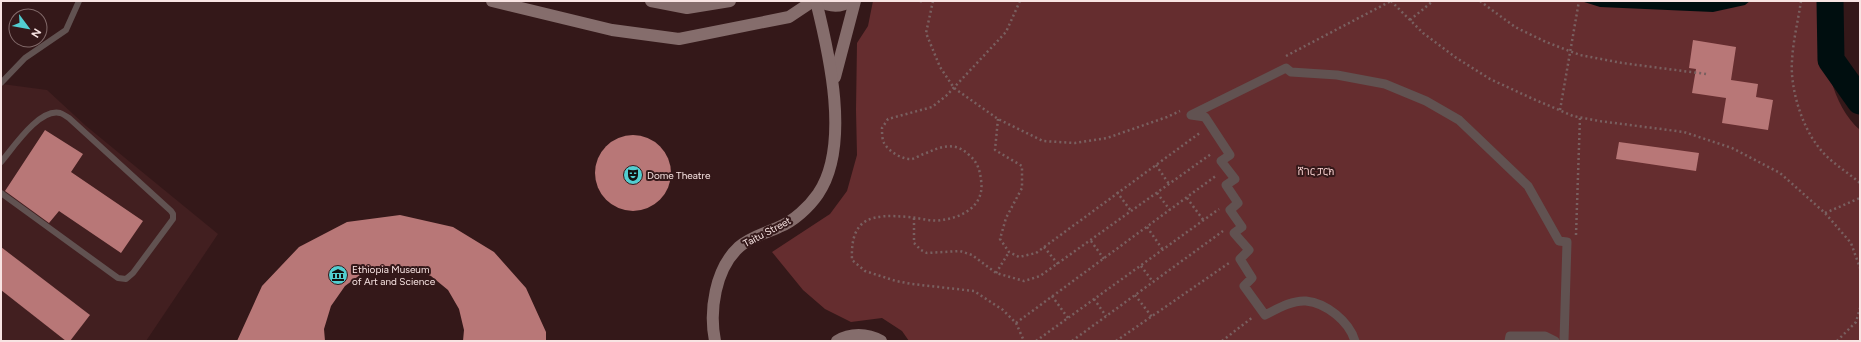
<svg xmlns="http://www.w3.org/2000/svg" width="1861" height="342" viewBox="0 0 1861 342" font-family="Figtree,'Noto Sans Ethiopic',sans-serif">
  <rect width="100%" height="100%" fill="#341819"/>
  <polygon fill="#421f20" points="2,84 47,90 86,126 218,234 146,341 1,341"/>
  <path fill="#652d2f" d="M873,1H1823C1820,41 1828,102 1860,130V341H909L902,331L882,318L851,322L825,309L803,290L772,252L830,214L847,191L857,155L856,110L857,43L868,26Z"/>
  <polygon fill="#000e0f" points="1581,1 1750,1 1745,5 1713,12 1600,7"/>
  <g fill="none" stroke-linecap="round" stroke-linejoin="round">
    <polyline stroke="#000e0f" stroke-width="27" points="1830,1 1831,60 1860,101"/>
  </g>
  <g fill="#b87777">
    <polygon points="1693,40 1736,47 1731,80 1758,84 1756,97 1773,100 1768,130 1722,123 1726,98 1692,93 1696,69 1689,68"/>
    <polygon points="45,130 83,154 71,172 143,221 121,253 59,211 49,223 5,191"/>
    <circle cx="633" cy="173" r="38"/>
    <polygon points="1619,142 1699,153 1696,171 1616,159"/>
    <polygon points="400,215 453,227 494,252 526,288 546,332 546,341 463,341 464,330 459,309 448,290 431,276 411,268 387,266 364,272 345,286 331,306 324,329 325,341 237,341 262,286 299,247 347,222"/>
    <polygon points="1,247 90,315 70,341 66,341 1,290"/>
  </g>
  <g fill="none" stroke-linecap="round" stroke-linejoin="round">
    <g stroke="#796060" stroke-width="2.5" stroke-dasharray="2 3" stroke-linecap="butt">
      <polyline points="920,1 923,2"/>
      <polyline points="933,1 926,33 940,67 954,88 998,119 1043,141 1075,143 1107,138 1167,117 1180,111"/>
      <path d="M1020,1L1006,32L946,96L932,107L888,119L882,128C882,133 882,139 884,143C889,152 903,160 912,159C916,158 920,155 924,154C940,147 954,141 968,154C977,161 980,170 981,180C985,205 964,217 942,220C932,222 920,218 909,217C873,214 850,216 852,260L865,271L896,281L912,284L974,291L1003,310L1016,323L1024,341"/>
      <polyline points="1391,1 1423,33 1455,57 1490,79 1531,98 1573,116 1599,121 1684,132 1732,148 1780,173 1825,213 1851,243 1860,268"/>
      <polyline points="1480,1 1515,27 1546,42 1580,55 1622,63 1706,74"/>
      <path d="M1801,1C1798,21 1793,41 1792,61C1790,87 1801,124 1817,145C1828,161 1845,170 1860,183"/>
      <polyline points="1410,20 1433,1"/>
      <polyline points="1286,56 1391,1"/>
      <polyline points="1560,110 1579,1"/>
      <polyline points="998,119 995,150 1022,166 1022,188 1006,218 1000,239 1009,252 1019,257 1036,253 1201,132"/>
      <polyline points="1156,165 1169,184"/>
      <polyline points="1117,192 1131,211"/>
      <polyline points="1157,193 1170,210"/>
      <polyline points="1187,198 1204,221"/>
      <polyline points="1825,213 1860,198"/>
      <polyline points="914,218 914,243 921,250 927,253 960,251 972,255 996,273 1024,281 1040,276 1211,154"/>
      <polyline points="1147,227 1163,250"/>
      <polyline points="1576,235 1580,117"/>
      <polyline points="1091,241 1104,259"/>
      <polyline points="1044,247 1058,264"/>
      <polyline points="1141,266 1153,282"/>
      <polyline points="996,273 1009,252"/>
      <polyline points="1135,295 1152,317"/>
      <polyline points="1052,296 1068,318"/>
      <polyline points="1094,299 1106,316"/>
      <polyline points="1016,323 1217,175"/>
      <polyline points="1036,341 1219,209"/>
      <polyline points="1072,341 1223,231"/>
      <polyline points="1116,341 1229,263"/>
      <polyline points="1222,341 1253,317"/>
      <polyline points="1837,341 1856,322 1860,308"/>
    </g>
    <g stroke="#615251" stroke-width="6">
      <polyline points="1,83 25,58 66,30 79,1"/>
      <path d="M1,162C13,148 39,108 60,113C63,114 66,116 69,118L171,211L173,214V219L133,273L126,279L118,278L1,193"/>
    </g>
    <g stroke="#615251" stroke-width="9">
      <path d="M1355,341C1349,321 1326,303 1306,301C1292,300 1277,309 1265,315L1244,286L1252,278L1240,259L1249,250L1234,233L1242,227L1230,210L1238,203L1226,185L1235,179L1221,161L1230,155L1205,117L1191,115L1286,68L1291,72L1337,75L1385,84L1426,101L1459,120L1528,186L1559,241L1567,242L1564,341"/>
      <polyline points="1509,341 1510,336 1545,336 1555,341"/>
    </g>
    <g stroke="#856d6c" stroke-width="12">
      <polyline points="492,1 612,30 679,39 789,17 813,1"/>
      <polyline points="651,1 687,8 730,1"/>
      <path d="M819,1C830,7 841,7 851,1"/>
      <polyline points="835,77 855,1"/>
      <path d="M715,341C709,311 715,269 739,247C750,237 766,233 779,227C794,221 809,207 818,194C851,146 829,53 816,1"/>
      <path d="M837,341C850,333 867,333 881,341"/>
    </g>
  </g>
  <defs>
    <symbol id="theatre-disc" viewBox="-11 -11 22 22"><circle r="9.5" fill="#52cdd0" stroke="#341819"/><path d="M-5-5.5Q0-4 5-5.5V0Q5 5 0 6Q-5 5-5 0ZM-3.3-2.5H-1v1.5H-3.3ZM1-2.5H3.3v1.5H1ZM-2.8 1Q0 5.5 2.8 1Z" fill="#111"/></symbol>
    <symbol id="museum-disc" viewBox="-11 -11 22 22"><circle r="9.5" fill="#52cdd0" stroke="#341819"/><path d="M0-6L6-3V-2H-6V-3ZM-5-1h2V3h-2ZM-1-1h2V3h-2ZM3-1h2V3H3ZM-6 4H6V6H-6Z" fill="#111"/></symbol>
  </defs>
  <g fill-rule="evenodd">
    <use href="#theatre-disc" x="622" y="164" width="22" height="22"/>
    <use href="#museum-disc" x="327" y="264" width="22" height="22"/>
  </g>
  <g text-anchor="middle" dominant-baseline="central" stroke-width="4" stroke-linejoin="round" paint-order="stroke">
    <g font-size="10" fill="#f8d1d0" stroke="#341819">
      <text x="1316" y="171">ሸገር ፓርክ</text>
    </g>
    <g font-size="10" fill="#f8e4e3" stroke="#341819" text-anchor="start">
      <text x="647" y="175">Dome Theatre</text>
      <text x="352" y="269">Ethiopia Museum<tspan x="352" dy="12">of Art and Science</tspan></text>
    </g>
    <g font-size="10" fill="#f8e4e3" stroke="#341819">
      <text transform="translate(767 232) rotate(-28)">Taitu Street</text>
    </g>
  </g>
  <rect width="1861" height="342" fill="none" stroke="#f8e4e3" stroke-width="4"/>
  <g transform="translate(28 28) rotate(122)"><circle r="19" fill="#341819" stroke="#826a6a"/>
  <path d="M0-3L7 15L0 10L-7 15Z" fill="#52cdd0"/>
  <text y="-6" font-size="11" font-weight="bold" text-anchor="middle" fill="#f8e4e3">N</text>
  </g>
</svg>
